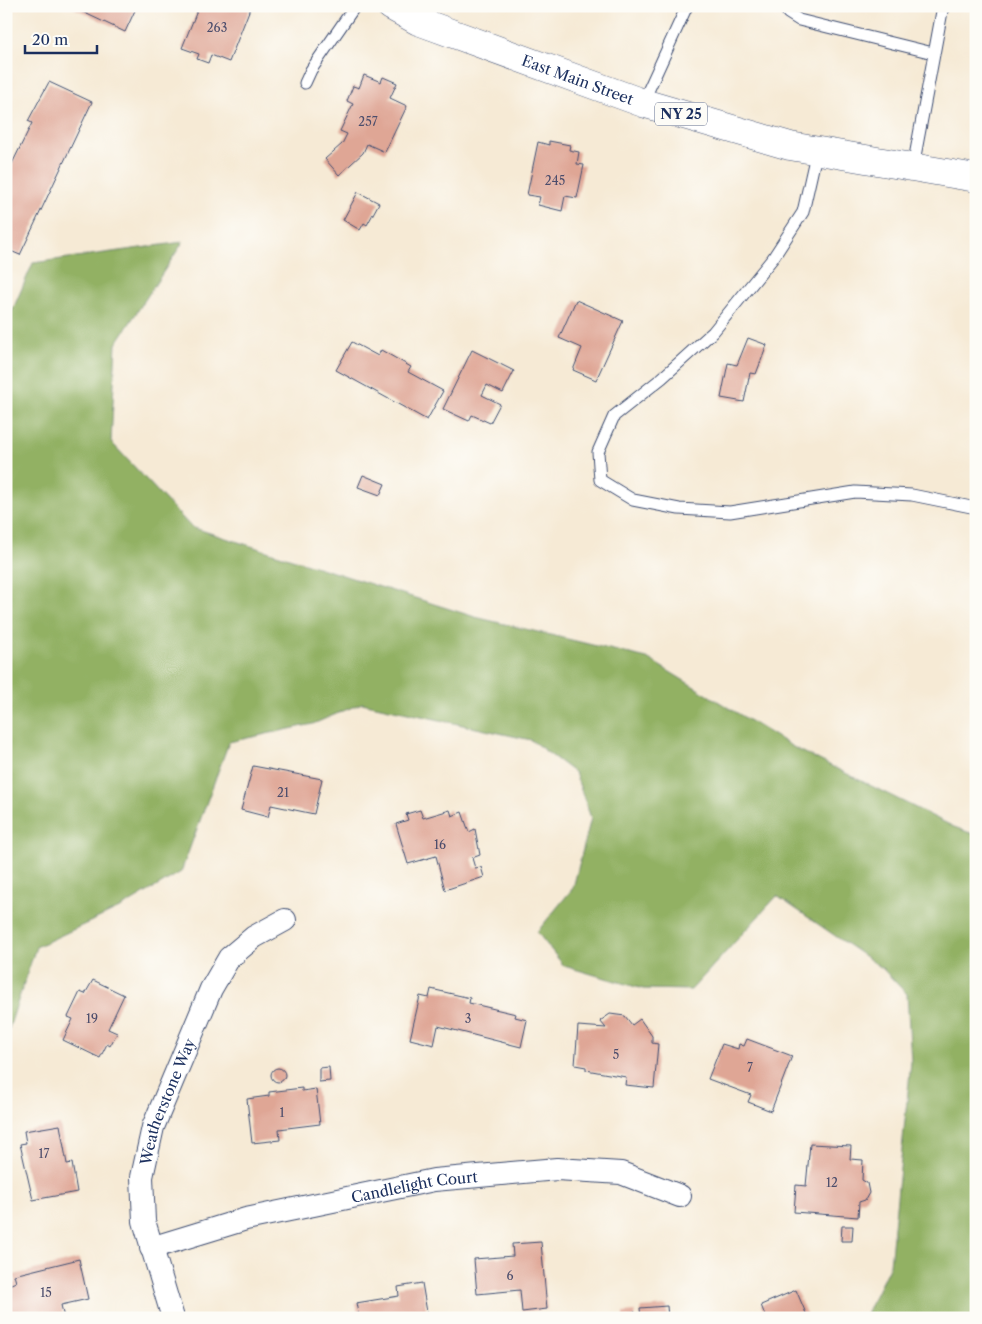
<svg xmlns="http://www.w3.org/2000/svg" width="982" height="1324" viewBox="0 0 982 1324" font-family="'Libre Caslon Text',serif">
  <rect width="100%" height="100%" fill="#fdfcf7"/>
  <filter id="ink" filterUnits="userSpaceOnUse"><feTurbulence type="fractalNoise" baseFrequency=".02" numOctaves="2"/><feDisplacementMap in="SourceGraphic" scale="10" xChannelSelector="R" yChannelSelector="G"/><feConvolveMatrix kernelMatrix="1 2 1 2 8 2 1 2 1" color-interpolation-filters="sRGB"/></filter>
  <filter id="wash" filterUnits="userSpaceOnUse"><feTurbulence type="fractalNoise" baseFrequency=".0096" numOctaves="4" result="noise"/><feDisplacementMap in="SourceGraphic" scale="20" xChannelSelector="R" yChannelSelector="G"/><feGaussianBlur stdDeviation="1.12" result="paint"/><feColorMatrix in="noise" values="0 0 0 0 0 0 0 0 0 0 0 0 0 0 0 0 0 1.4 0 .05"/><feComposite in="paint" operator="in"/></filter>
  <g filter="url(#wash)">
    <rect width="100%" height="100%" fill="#f6ead5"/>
    <polygon fill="#92b164" stroke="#567061" points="183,242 116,344 111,442 191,527 475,617 647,658 793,747 954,827 976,835 976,1318 864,1318 890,1265 911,1062 907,994 882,968 777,896 691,990 643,989 564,966 537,932 573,888 591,818 575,773 531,740 362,703 313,724 229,742 181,872 124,906 36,947 6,1037 6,325 33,263"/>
    <g id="blocks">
      <g fill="#dfa695">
        <polygon points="70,6 137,6 125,32"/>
        <polygon points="199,6 251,6 229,62 211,55 208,63 197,59 199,54 182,48"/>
        <polygon points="364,75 381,82 383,77 397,83 390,98 407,106 385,152 367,144 363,153 339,175 325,159 342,144 347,134 340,131 353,104 347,101 353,86 359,88"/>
        <polygon points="49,82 92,102 20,255 6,249 6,176 32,123 28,121"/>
        <polygon points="549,141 570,145 569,150 579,152 577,164 584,165 577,198 565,196 562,211 538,205 540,197 527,195 538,142 549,145"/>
        <polygon points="358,192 379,203 367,225 364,223 360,230 343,220"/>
        <polygon points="576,300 623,321 596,380 573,370 582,348 559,338"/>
        <polygon points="748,338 767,345 756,374 750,373 744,402 721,398 728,363 737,365"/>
        <polygon points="352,342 378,356 381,350 411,367 408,372 443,391 427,420 336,370"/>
        <polygon points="472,350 514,371 503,393 487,385 482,395 500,404 490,423 472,415 469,421 443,409"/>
        <polygon points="363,475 385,484 380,495 358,487"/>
        <polygon points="253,766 322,779 314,814 271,805 268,817 241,810"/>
        <polygon points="420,810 423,818 450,810 452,816 462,812 469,832 475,829 480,855 472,858 475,868 481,867 484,877 445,890 436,856 408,864 396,824 408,820 406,814"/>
        <polygon points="93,980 124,995 108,1029 117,1033 110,1046 107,1044 100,1058 63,1040 73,1019 68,1017 80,992 85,994"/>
        <polygon points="431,989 470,998 469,1003 516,1014 515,1017 527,1020 521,1047 438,1026 434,1045 410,1039 420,996 429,998"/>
        <polygon points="610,1014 625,1016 632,1025 640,1019 652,1036 652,1043 658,1044 654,1088 625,1085 626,1077 586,1070 586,1067 575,1065 578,1026 606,1028 600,1021"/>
        <polygon points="747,1039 792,1056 771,1111 748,1102 751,1095 708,1079 722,1044 738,1049 739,1044 744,1046"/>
        <polygon points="329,1067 330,1081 319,1082 319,1068"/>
        <circle cx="278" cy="1075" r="7"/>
        <polygon points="302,1088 302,1091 316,1089 320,1124 279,1129 280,1140 252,1143 247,1099 269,1096 269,1092"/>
        <polygon points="60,1125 67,1164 72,1163 77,1192 33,1200 20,1144 26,1143 24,1131"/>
        <polygon points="810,1144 851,1146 850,1159 863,1160 862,1180 867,1183 869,1193 865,1200 859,1202 858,1217 794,1212 796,1185 806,1186"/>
        <polygon points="842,1226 853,1226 852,1241 841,1241"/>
        <polygon points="541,1242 547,1309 522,1312 520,1290 477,1294 474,1259 513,1256 512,1244"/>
        <polygon points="79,1259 88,1299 61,1305 64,1318 6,1318 6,1286 16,1282 14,1275"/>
        <polygon points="422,1283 428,1318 359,1318 356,1303 399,1296 398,1287"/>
        <polygon points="796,1290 808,1318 766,1318 761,1305"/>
        <polygon points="667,1306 668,1318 641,1318 640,1308"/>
        <polygon points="635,1312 635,1318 623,1318 623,1313"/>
        <polygon points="302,1315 302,1318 289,1318 289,1316"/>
      </g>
    </g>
  </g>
  <g filter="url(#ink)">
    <use href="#blocks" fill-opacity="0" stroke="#3c4b70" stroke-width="1"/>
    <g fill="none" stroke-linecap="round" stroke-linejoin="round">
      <defs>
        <g id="lane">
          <polyline points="784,6 788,13 799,20 933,53"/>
          <polyline points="305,83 311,70 355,6"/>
          <polyline points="643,102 687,6"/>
          <polyline points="817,150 803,212 773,258 713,332 662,378 614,416 598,452 600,480 633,500 679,509 730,512 855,492 912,495 976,508"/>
          <polyline points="913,167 943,6"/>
        </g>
        <g id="street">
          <path id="s1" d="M151,1248L246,1219L434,1180L557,1169L621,1173L680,1196"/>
          <path id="s2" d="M173,1318L144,1221L142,1177L153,1127L211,989L229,958L254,937L285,920"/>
        </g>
        <g id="primary">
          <path id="s3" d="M391,6L418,21L643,103L790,146L976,178"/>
        </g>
      </defs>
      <use href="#lane" stroke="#3c4b70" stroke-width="13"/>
      <use href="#street" stroke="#3c4b70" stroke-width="24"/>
      <use href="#primary" stroke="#3c4b70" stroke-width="29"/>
      <use href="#lane" stroke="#fff" stroke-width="11"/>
      <use href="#street" stroke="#fff" stroke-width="22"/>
      <use href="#primary" stroke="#fff" stroke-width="28"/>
    </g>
  </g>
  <g text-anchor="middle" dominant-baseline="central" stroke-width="4" stroke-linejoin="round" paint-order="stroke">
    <g font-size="12" fill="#4c4d6c">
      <text x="217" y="27">263</text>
      <text x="368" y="121">257</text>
      <text x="555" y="180">245</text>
      <text x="283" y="792">21</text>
      <text x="440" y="844">16</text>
      <text x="92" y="1018">19</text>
      <text x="468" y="1018">3</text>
      <text x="616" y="1054">5</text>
      <text x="750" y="1067">7</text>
      <text x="282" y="1112">1</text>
      <text x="44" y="1153">17</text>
      <text x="832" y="1182">12</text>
      <text x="510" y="1275">6</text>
      <text x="46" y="1292">15</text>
    </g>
    <rect fill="#fdfcf7" stroke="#5f6c8c" stroke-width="1" x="655" y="102.5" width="52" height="23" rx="4"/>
    <g font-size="14" font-weight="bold" fill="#1b2f5e">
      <text x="681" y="114">NY 25</text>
    </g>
    <g font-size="15" fill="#1b2f5e" stroke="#fdfcf7">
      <text stroke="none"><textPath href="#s3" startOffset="201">East Main Street</textPath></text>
      <text stroke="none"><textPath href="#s2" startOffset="225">Weatherstone Way</textPath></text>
      <text stroke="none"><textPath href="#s1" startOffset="271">Candlelight Court</textPath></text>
    </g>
  </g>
  <rect width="982" height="1324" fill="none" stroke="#fdfcf7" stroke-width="25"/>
  <path d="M25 45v8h72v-8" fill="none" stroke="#1b2f5e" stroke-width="2.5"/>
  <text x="32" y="45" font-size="15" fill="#1b2f5e" stroke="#fdfcf7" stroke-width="4" paint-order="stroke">20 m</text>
</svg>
